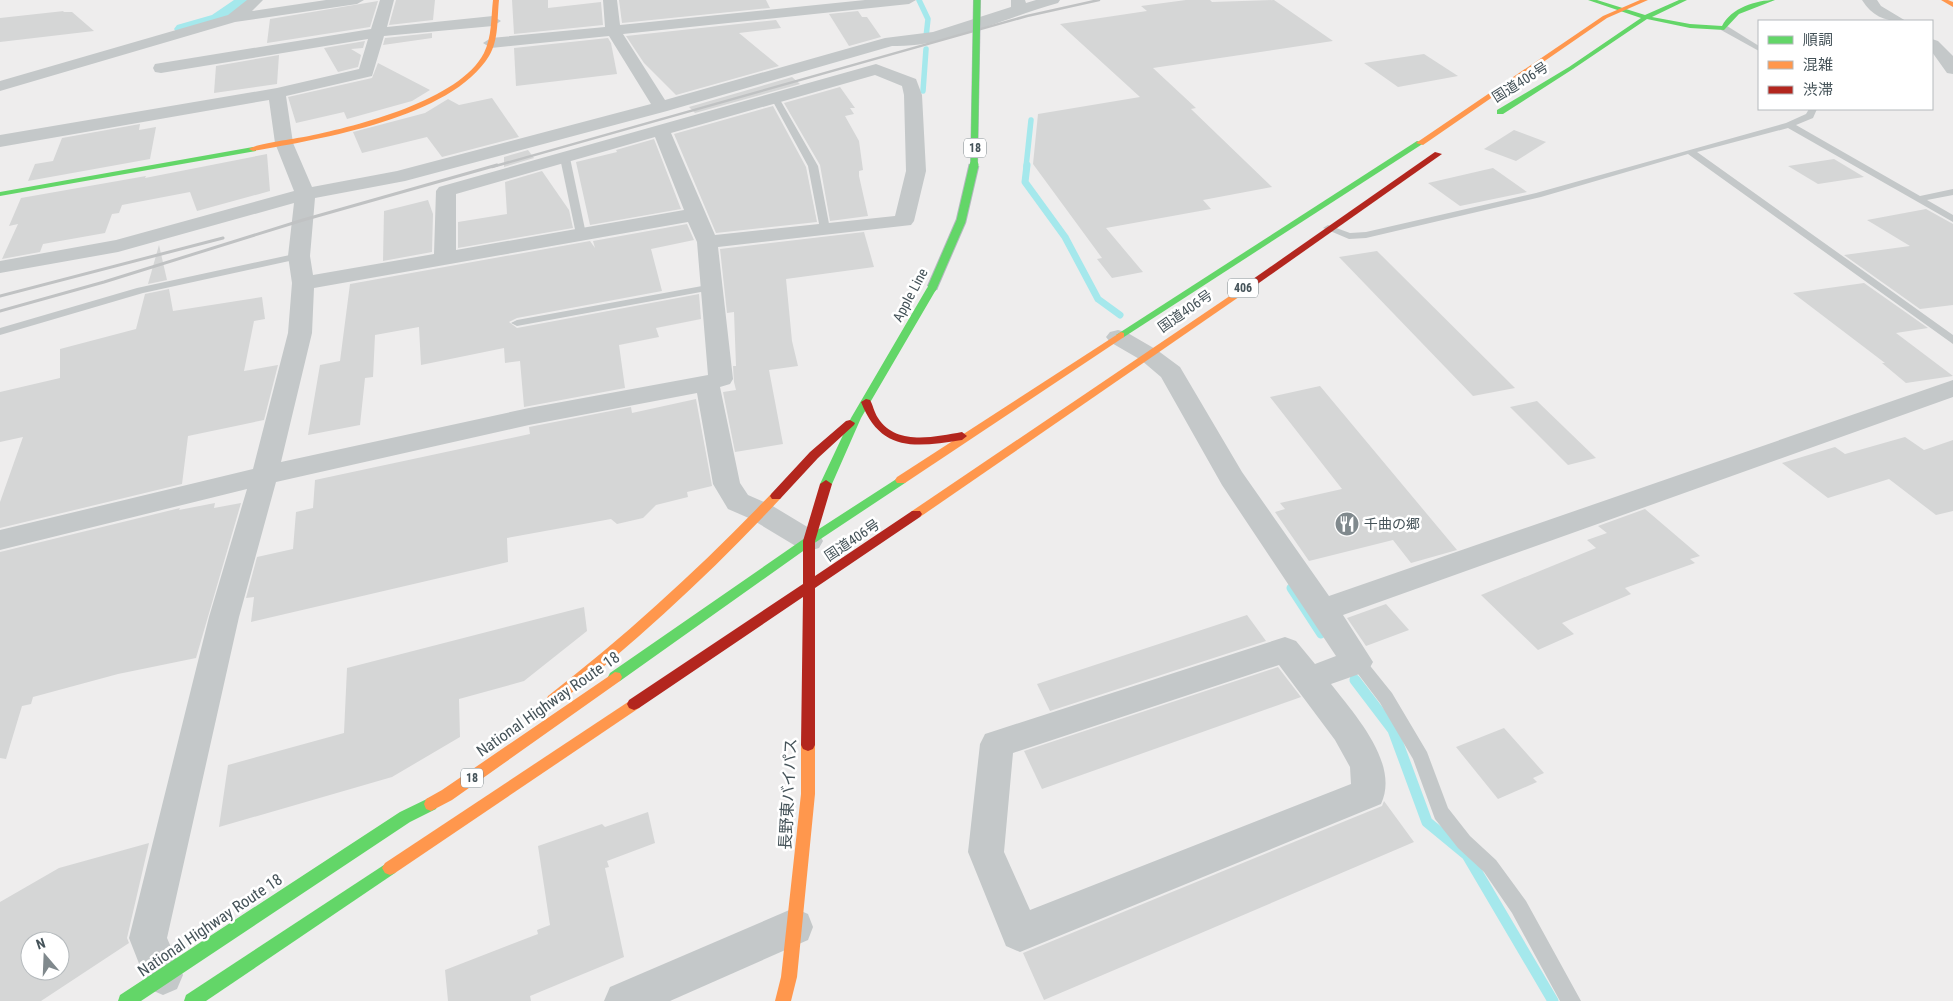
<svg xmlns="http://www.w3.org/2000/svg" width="1953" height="1001" viewBox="0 0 1953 1001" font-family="'Roboto Condensed','Noto Sans JP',sans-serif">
  <rect width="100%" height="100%" fill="#eeeded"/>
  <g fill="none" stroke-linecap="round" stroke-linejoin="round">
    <g stroke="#a5e8ec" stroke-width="5.5">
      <polyline points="919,0 928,19 926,37"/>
      <polyline points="923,91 926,49"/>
      <polyline points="1026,167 1031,120"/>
    </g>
    <polyline stroke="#a5e8ec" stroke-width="7" points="1027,165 1025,182 1065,237 1098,299 1120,315"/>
    <polyline stroke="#a5e8ec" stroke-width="9" points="1291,588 1321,634"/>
    <polyline stroke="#a5e8ec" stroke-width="11" points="1355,680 1393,730 1427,822 1467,855 1553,1001"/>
    <polygon fill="#a5e8ec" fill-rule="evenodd" points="234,0 253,0 224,23 183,34 177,33 174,29 177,25 212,15"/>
  </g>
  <g fill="#d5d6d6" fill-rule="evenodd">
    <polygon points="396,0 435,0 433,20 389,25"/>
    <polygon points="512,0 548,0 548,8 601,2 603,25 514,34"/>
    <polygon points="619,0 766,0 770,8 622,23"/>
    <polygon points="1186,0 1210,0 1212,2 1274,0 1333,41 1153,68 1196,108 1191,109 1272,187 1203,200 1211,209 1106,228 1143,272 1112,278 1097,259 1102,258 1033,164 1038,114 1140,97 1060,24 1147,11 1141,6"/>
    <polygon points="378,1 370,27 267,43 270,19"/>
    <polygon points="64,11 63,12 72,12 94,31 0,42 0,18"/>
    <polygon points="858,11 862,17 867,17 881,37 849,46 829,14"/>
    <polygon points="776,20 781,28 739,33 779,66 676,95 644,63 626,36"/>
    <polygon points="432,33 432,38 383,45 385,38"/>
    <polygon points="608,38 611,43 617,74 516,86 514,48"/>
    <polygon points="365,41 363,48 351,49 361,55 358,67 338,72 324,48"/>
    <polygon points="1424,54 1458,76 1398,87 1364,63"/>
    <polygon points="279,55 277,84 214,93 216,66"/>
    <polygon points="378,63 430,90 412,101 347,119 344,112 296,123 288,97 372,78"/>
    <polygon points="792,77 800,84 695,113 689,107"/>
    <polygon points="840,87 855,108 850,108 854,114 845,116 859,141 863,170 859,171 859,176 868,216 830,221 820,165 784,103"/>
    <polygon points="492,98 519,137 442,157 427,137 362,153 353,132 425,113 448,99 459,105"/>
    <polygon points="773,106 806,167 817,222 716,233 674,134"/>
    <polygon points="140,124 139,130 156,127 150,159 28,181 35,164 53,161 62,138"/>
    <polygon points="1514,130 1546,142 1516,161 1484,149"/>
    <polygon points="654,139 681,209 590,225 576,162 617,152 616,150"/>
    <polygon points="528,150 534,158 504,167 504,157"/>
    <polygon points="267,154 270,191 197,211 190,192 122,205 119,213 112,214 105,233 43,244 40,252 2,259 18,224 9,226 21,198 146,176 145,178"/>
    <polygon points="1834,159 1864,177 1818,184 1788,166"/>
    <polygon points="1493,168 1527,192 1460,206 1428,183"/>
    <polygon points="542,171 569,210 573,228 458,248 458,222 507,214 505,182"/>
    <polygon points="428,200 433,214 432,252 383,261 384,211"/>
    <polygon points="1926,209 1953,224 1953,305 1920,309 1844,255 1910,246 1867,220"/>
    <polygon points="687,224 694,240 651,249 662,291 517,318 509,322 517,328 699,294 701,319 656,328 659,337 619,345 625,388 524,407 520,361 505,363 504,348 421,365 419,327 375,335 373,377 365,378 360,425 308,435 320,365 340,361 350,284 590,241 595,248 593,241"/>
    <polygon points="864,232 874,267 786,279 792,341 798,366 769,370 783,444 735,452 723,392 736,390 734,382 733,366 736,366 734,312 727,313 720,249"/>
    <polygon points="159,245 167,280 148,284"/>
    <polygon points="1377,251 1515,388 1473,396 1339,257"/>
    <polygon points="1864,283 1928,328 1896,333 1953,376 1906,383 1882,363 1885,363 1793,293"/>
    <polygon points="169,289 173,311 262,297 265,319 254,321 244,371 278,365 264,420 188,436 182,484 0,528 0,502 23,437 0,442 0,392 60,378 60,349 136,329 145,294"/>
    <polygon points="1320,386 1457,550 1411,563 1393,540 1309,561 1275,512 1285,509 1280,503 1342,489 1270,397"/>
    <polygon points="696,399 712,486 687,492 688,497 656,505 643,518 617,524 611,519 507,538 508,562 251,622 254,597 246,598 257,557 293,549 296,512 313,508 315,480 530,434 529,427 631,407 632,413"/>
    <polygon points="1537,401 1596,458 1568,465 1510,407"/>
    <polygon points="1905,437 1924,450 1953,440 1953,511 1936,515 1889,479 1828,498 1782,463 1835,447 1845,454"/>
    <polygon points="215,503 214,508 241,503 196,658 118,674 33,697 31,704 22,706 6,759 0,758 0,552 180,508 179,510"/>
    <polygon points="1645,509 1700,556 1690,559 1695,563 1625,588 1631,594 1562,623 1574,634 1538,650 1481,595 1596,548 1587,540 1607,533 1598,526"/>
    <polygon points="1386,604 1409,630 1366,646 1347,618"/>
    <polygon points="584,607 587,631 524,681 459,699 460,737 392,777 219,827 228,765 344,733 347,668"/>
    <polygon points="1247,615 1266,641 1050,711 1037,684"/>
    <polygon points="1278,667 1301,697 1042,789 1024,751"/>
    <polygon points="1504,728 1544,773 1533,778 1537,782 1498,799 1456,747"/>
    <polygon points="1384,801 1414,842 1044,1000 1023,953 1382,806"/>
    <polygon points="648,812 655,843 607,861 609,867 605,868 624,957 530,996 531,1001 448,1001 445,970 538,934 537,930 550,925 538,846 602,824 605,827"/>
    <path d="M149,843L127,938L129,943L41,1001H0V902L59,868ZM30,941H60V971H30Z"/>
  </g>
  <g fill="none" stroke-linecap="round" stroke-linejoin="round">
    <g fill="#c4c8c9" fill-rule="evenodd">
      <polygon points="1721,26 1727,26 1759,46 1759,51 1721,30"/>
      <polygon points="772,96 779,98 818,166 830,229 829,231 821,231 820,229 808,166 771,98"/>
      <polygon points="1809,109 1817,109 1813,118 1796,125 1920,196 1953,189 1953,195 1927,200 1953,215 1953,222 1788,128 1697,152 1953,335 1953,344 1688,154 1541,197 1366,238 1349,239 1323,228 1328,225 1350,233 1366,232 1536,193 1786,123 1806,114"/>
      <polygon points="565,155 570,158 586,234 581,237 576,234 560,158"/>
      <polygon points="299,253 303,254 303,258 143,293 0,335 0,328 137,288"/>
      <polygon points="713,284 717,285 717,289 517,326 511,323 517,320"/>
      <polygon points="1357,656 1363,657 1392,693 1427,752 1448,808 1470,836 1496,860 1526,901 1581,1001 1560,1001 1512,913 1484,872 1458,848 1435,819 1413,759 1380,703 1349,662 1351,657"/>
    </g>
    <g fill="#c4c8c9" fill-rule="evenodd">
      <polygon points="247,0 263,0 252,11 326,0 364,0 357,4 235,22 0,91 0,81 228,15"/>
      <path d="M380,0H394L387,27L493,16L501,21L493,26L384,36L372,76L286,96L293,143L312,187L397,171L651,104L609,36L491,48L483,43L491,38L605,27L603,0H617L620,25L865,0H916L909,4L623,34L665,100L885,38L933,32L1011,7V0H1025L1026,3L1036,0H1060L1058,3C1006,17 946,48 892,46L667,111L405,181L315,198L310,256L313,275L434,254L436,191L439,187L876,64L916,79L922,95L926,171L914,221L911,225L718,247L733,379L730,384L720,387L740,483L748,495L771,505L819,534L823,541L819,548L809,551L799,548L751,519L728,509L713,484L697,393L529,425L276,482L239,617L167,938L183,975L177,989L163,995L149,989L129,938L209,617L247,489L0,550V530L253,469L288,333L292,283L288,256L294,203L118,252L0,273V261L116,240L294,191L275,143L269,100L0,147V135L277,88L359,69L368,39L161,73L155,72L153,68L155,64L161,63L371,29ZM875,75L902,86L904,95L906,171L895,216L715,235L671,133ZM655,137L684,210L456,250V194ZM688,222L697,242L708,375L529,408L281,462L312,333L314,288Z"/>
      <path d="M1862,0H1877L1881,6L1906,21C1886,22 1873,17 1862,0Z"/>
      <polygon points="1932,39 1938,41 1953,56 1953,74 1947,73 1932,52"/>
      <path d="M1118,330L1126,332L1157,350L1180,367L1242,472L1329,596L1953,380V397L1343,615L1373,662L1368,671L1331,684C1355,715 1400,764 1381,804L1020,952L1006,946L968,852L980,744L985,734L1285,637L1296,641L1315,664L1336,656L1222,485L1161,377L1141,360L1110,342L1106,337L1110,332ZM1279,665L1335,740L1350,767L1351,784L1030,910L1004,852L1013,753Z"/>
      <polygon points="794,908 808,914 813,927 808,940 670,1001 604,1001 610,987"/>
    </g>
    <g fill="#63d668" fill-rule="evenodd">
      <path d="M1588,0H1597L1645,15L1679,0H1687L1652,17L1690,24L1722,26C1731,8 1756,0 1775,0L1739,14L1724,30L1690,28L1647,19L1573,69L1503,114H1497V110L1569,67L1641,18Z"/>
      <polygon points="1417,141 1424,143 1124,337 1121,338 1116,335"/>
      <polygon points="253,147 256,147 256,151 0,196 0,192"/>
      <polygon points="932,285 937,288 861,418 832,484 826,488 822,487 820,484 851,418 927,288"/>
      <polygon points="901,476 907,480 905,483 813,544 620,681 615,682 610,681 608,677 610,673 805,538"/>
      <polygon points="431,797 436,799 438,804 436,809 410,822 141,1001 118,1001 120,995 400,812"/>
      <polygon points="390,861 395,863 398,868 395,873 206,1001 184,1001 186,995"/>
    </g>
    <g fill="#ff974d" fill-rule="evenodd">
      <path d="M493,0H499C497,18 499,40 489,56C451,118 320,139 253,151L249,149C258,143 295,139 309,136C357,126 460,100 484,53C492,37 491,17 493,0Z"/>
      <polygon points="1640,0 1648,0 1607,18 1423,145 1416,143 1603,16"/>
      <polygon points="1941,0 1948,0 1953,2 1953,7"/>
      <polygon points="1246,285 1251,288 1249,290 920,517 912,517 910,514 912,511"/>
      <polygon points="1121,332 1124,333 1124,337 905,483 897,483 895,480 897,477"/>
      <path d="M776,492L780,493L782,496L780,499C711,573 637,641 558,704L553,706L548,704L546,700L548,696C628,634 702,566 772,493Z"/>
      <polygon points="615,672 620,673 622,677 620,681 452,800 431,811 426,809 424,804 426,799 442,790"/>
      <polygon points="634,698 639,700 641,704 639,708 395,873 390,875 385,873 382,868 385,863"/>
      <polygon points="808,739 813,741 815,745 815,794 797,977 791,1001 775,1001 781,977 801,794 801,745 803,741"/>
    </g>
    <g fill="#b3261e" fill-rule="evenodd">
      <polygon points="1435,152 1442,154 1249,290 1243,290 1243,286"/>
      <path d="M866,399L870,400C873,405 874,412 878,418C896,446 934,437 962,432L967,436L962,440C916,447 881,453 861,402Z"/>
      <polygon points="850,420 855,423 854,425 818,458 780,499 772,499 770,496 772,493 810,452 846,421"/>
      <polygon points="826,480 832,484 815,541 815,576 912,511 920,511 922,514 920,517 815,588 815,745 813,749 808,751 803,749 801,745 803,597 639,708 634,710 629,708 627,704 629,700 803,584 803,541 820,484"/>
    </g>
    <polyline stroke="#c0c2c3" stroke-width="2.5" points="492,167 1027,16 1099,0"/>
    <g stroke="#c0c2c3" stroke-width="3">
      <polyline points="0,296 223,238"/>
      <polyline points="0,311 104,282 303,220 497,165"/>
    </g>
    <defs>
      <polyline id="fast-bridge-far1" points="974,167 977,0"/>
      <polyline id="fast-bridge" points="932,288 961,221 974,165"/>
    </defs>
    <use href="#fast-bridge-far1" stroke="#b2b9bd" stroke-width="8" stroke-linecap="butt"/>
    <use href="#fast-bridge" stroke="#b2b9bd" stroke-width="11" stroke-linecap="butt"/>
    <use href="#fast-bridge-far1" stroke="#63d668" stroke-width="7"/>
    <use href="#fast-bridge" stroke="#63d668" stroke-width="9"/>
  </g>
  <defs>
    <symbol id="restaurant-disc" viewBox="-11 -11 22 22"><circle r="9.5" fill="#80898d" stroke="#fff"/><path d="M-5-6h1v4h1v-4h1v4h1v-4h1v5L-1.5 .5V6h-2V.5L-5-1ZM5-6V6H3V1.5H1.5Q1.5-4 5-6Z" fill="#fff"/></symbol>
  </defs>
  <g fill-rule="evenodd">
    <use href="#restaurant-disc" x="1333" y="510" width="28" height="28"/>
  </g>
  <g text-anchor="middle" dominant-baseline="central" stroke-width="5" stroke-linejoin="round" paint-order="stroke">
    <g fill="#fff" stroke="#7d878b" stroke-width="1">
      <rect x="964" y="138.5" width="22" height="19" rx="4"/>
      <rect x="1228" y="278.5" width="30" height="19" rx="4"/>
      <rect x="461" y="768.5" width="22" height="19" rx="4"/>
    </g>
    <g font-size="12" font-weight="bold" fill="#455359">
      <text x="975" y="148">18</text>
      <text x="1243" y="288">406</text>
      <text x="472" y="778">18</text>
    </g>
    <g font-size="14" fill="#455359" stroke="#fff">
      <text transform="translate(1520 82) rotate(-32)">国道406号</text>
      <text transform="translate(910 295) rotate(-62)">Apple Line</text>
      <text transform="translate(1185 311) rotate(-35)">国道406号</text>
      <text transform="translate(852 540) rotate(-34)">国道406号</text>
    </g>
    <g font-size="14" fill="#455359" stroke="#fff" text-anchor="start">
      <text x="1364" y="524">千曲の郷</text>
    </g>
    <g font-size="16" fill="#455359" stroke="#fff">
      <text transform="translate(548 704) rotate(-35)">National Highway Route 18</text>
      <text transform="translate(788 794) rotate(-87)">長野東バイパス</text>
      <text transform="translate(210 925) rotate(-34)">National Highway Route 18</text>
    </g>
  </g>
  <rect x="1758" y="20" width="175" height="90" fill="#ffffff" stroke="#b5babd"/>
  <rect x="1768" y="36" width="25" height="8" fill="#63d668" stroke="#b5babd"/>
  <text x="1803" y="45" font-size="15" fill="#455359">順調</text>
  <rect x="1768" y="61" width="25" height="8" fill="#ff974d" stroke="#b5babd"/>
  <text x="1803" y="70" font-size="15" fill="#455359">混雑</text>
  <rect x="1768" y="86" width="25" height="8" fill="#b3261e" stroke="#b5babd"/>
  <text x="1803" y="95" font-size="15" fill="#455359">渋滞</text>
  <g transform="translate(45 956) rotate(341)"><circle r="24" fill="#ffffff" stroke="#b5babd"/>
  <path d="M0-4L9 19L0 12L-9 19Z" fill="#80898d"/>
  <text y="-8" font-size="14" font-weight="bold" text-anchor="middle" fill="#455359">N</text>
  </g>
</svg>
